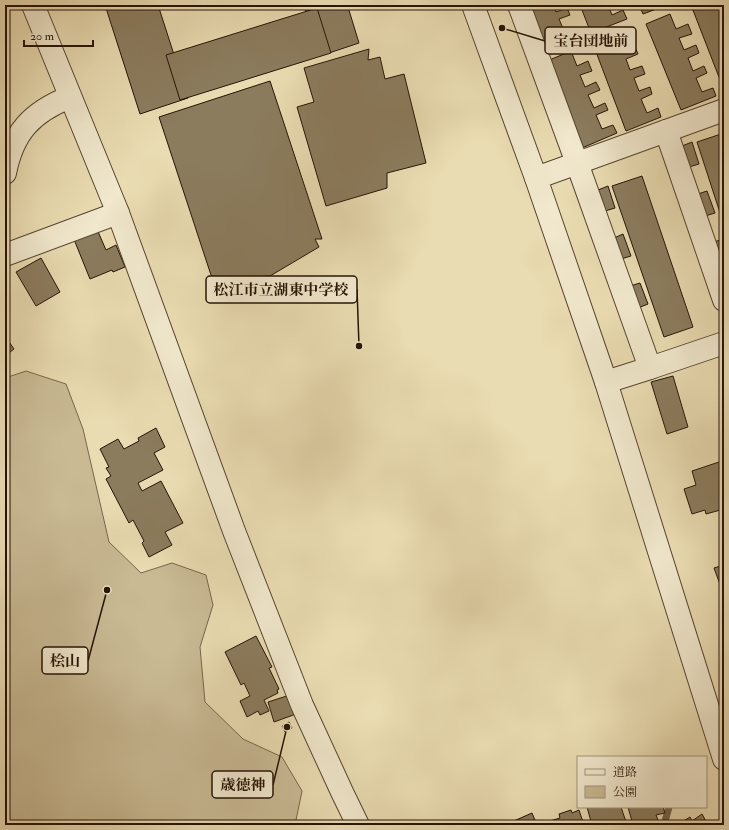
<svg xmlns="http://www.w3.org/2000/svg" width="729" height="830" viewBox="0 0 729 830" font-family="'IM FELL Double Pica','Noto Serif JP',serif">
  <rect width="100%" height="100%" fill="#eadcb2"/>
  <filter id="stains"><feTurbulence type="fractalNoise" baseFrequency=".005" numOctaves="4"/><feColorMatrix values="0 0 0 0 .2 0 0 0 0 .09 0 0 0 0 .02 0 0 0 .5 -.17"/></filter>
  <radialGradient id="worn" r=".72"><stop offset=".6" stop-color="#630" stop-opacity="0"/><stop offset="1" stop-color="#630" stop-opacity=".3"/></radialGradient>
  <polygon fill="#c9ba94" stroke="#77664c" points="26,371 66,384 83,429 109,542 141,573 172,563 206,575 213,605 200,647 205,702 243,739 282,757 302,791 295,825 5,825 5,378"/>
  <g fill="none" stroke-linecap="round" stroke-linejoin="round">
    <polyline stroke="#736349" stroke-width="7" points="664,825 669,807"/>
  </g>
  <g fill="#8b7c5e" stroke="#251304">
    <polygon points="105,5 158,5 188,98 140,114"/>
    <polygon points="304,5 355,5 348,7 359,43 320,56"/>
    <polygon points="525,5 554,5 556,12 567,8 570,15 559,19 565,33 576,29 579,38 544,52"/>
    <polygon points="580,5 608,5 612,15 623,10 627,19 591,33"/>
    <polygon points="639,5 667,5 643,14"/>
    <polygon points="691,5 719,5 722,13 724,12 724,90"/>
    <polygon points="317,8 331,53 180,100 166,55"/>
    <polygon points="670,14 676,29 688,24 692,34 679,38 684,50 696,45 699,53 688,58 693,71 704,66 707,73 696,78 702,92 713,88 716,96 681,110 646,24"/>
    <polygon points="617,34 622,49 634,45 638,54 626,59 630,70 642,66 645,74 634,78 639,91 650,87 652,94 641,99 647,113 658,108 661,117 626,131 593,44"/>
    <polygon points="369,49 368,60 380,57 385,79 404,74 426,163 387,173 387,188 326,206 297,107 314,102 304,68"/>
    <polygon points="571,51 577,66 588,61 592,71 580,75 585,87 596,82 600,90 588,95 594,108 605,103 608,110 596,115 602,129 613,125 617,133 582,148 547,61"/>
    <polygon points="270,81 322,239 315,239 319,247 270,276 215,280 211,275 159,117"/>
    <polygon points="724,133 724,225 697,142"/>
    <polygon points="692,142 699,164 689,167 682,146"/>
    <polygon points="642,176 693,327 664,337 612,186"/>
    <polygon points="608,186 615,208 605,211 598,190"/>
    <polygon points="707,191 715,213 705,216 698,194"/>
    <polygon points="96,227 106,250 116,245 125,267 113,272 112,270 90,279 73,237"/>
    <polygon points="623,234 631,256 621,259 614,238"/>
    <polygon points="723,239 724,263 721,264 714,242"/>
    <polygon points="41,258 60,292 36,306 16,272"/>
    <polygon points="640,283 648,304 638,308 630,286"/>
    <polygon points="5,336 14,349 5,356"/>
    <polygon points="673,376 688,427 667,434 651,382"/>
    <polygon points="156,428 165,447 154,453 163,470 138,483 142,491 161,481 183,523 165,532 172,545 149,557 142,543 144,541 133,520 129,523 106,479 111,476 106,468 109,467 100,449 118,439 124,449 139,441 138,438"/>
    <polygon points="722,461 724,468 724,509 706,514 705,510 692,514 684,489 696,485 692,471"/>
    <polygon points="724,565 724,595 714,568"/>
    <polygon points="256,636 272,667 269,668 279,689 277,690 278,693 264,700 269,711 260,715 258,711 247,717 240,701 250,696 244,683 241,685 225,652"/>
    <polygon points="290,695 296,714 274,722 268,702"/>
    <polygon points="289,722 292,728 285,732 282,726"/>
    <polygon points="587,807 621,807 626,822 621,824 621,825 592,825"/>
    <polygon points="628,807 663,807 665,813 656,815 658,820 654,821 655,825 633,825"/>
    <polygon points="571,810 572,813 579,810 584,825 551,825 550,821 560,818 559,814"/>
    <polygon points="532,813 537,825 508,825 507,824"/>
    <polygon points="702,814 708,825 677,825 690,817 692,821"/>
  </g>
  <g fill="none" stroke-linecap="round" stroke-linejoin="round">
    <defs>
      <g id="minor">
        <polyline points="33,5 118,213 234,531 302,705 342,792 358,825"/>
        <polyline points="473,5 536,178 606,382 724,759"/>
        <polyline points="519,5 577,163 650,368 606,382"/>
        <polyline points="666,131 724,300"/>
        <path d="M5,173C13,132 32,112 70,97"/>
        <polyline points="536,178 724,110"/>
        <polyline points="5,255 118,213"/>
        <polyline points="650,368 724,343"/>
      </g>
    </defs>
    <use href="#minor" stroke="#564530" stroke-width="24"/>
    <use href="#minor" stroke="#f1e8cd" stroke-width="22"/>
  </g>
  <path fill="none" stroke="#251304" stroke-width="1.5" d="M502 28L545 41M359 346L357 289M107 590L88 661M287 727L273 785"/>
  <g fill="#251304" stroke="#f1e8cd" stroke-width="1.5">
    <circle cx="502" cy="28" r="4"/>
    <circle cx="359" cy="346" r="4"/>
    <circle cx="107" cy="590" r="4"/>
    <circle cx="287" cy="727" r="4"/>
  </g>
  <g fill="#f1e8cd" stroke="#251304" stroke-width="1.5">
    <rect x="545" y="27" width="91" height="27" rx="4"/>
    <rect x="206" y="276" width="151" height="27" rx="4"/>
    <rect x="42" y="647" width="46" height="27" rx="4"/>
    <rect x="212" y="771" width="61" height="27" rx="4"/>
  </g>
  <g font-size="15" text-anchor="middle" font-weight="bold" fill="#251304">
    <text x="591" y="46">宝台団地前</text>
    <text x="281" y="295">松江市立湖東中学校</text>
    <text x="65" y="666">桧山</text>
    <text x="243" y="790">歳徳神</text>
  </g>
  <rect width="729" height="830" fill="none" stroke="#eadcb2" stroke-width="20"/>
  <rect x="6" y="6" width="717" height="818" fill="none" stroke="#251304" stroke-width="2"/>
  <rect x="10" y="10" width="709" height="810" fill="none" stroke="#251304"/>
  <rect x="577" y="756" width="130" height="52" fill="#f1e8cd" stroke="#9f937d"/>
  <rect x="585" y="769" width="20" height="6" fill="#f1e8cd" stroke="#9f937d"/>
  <text x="613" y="776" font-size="12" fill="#251304">道路</text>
  <rect x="585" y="786" width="20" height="12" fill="#c9ba94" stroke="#9f937d"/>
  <text x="613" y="796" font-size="12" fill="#251304">公園</text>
  <path d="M24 40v6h69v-6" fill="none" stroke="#251304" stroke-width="2"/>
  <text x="30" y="40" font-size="12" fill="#251304" stroke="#f1e8cd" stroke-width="3" paint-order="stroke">20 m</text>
  <rect width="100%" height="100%" filter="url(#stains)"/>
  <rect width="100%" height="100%" fill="url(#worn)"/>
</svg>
